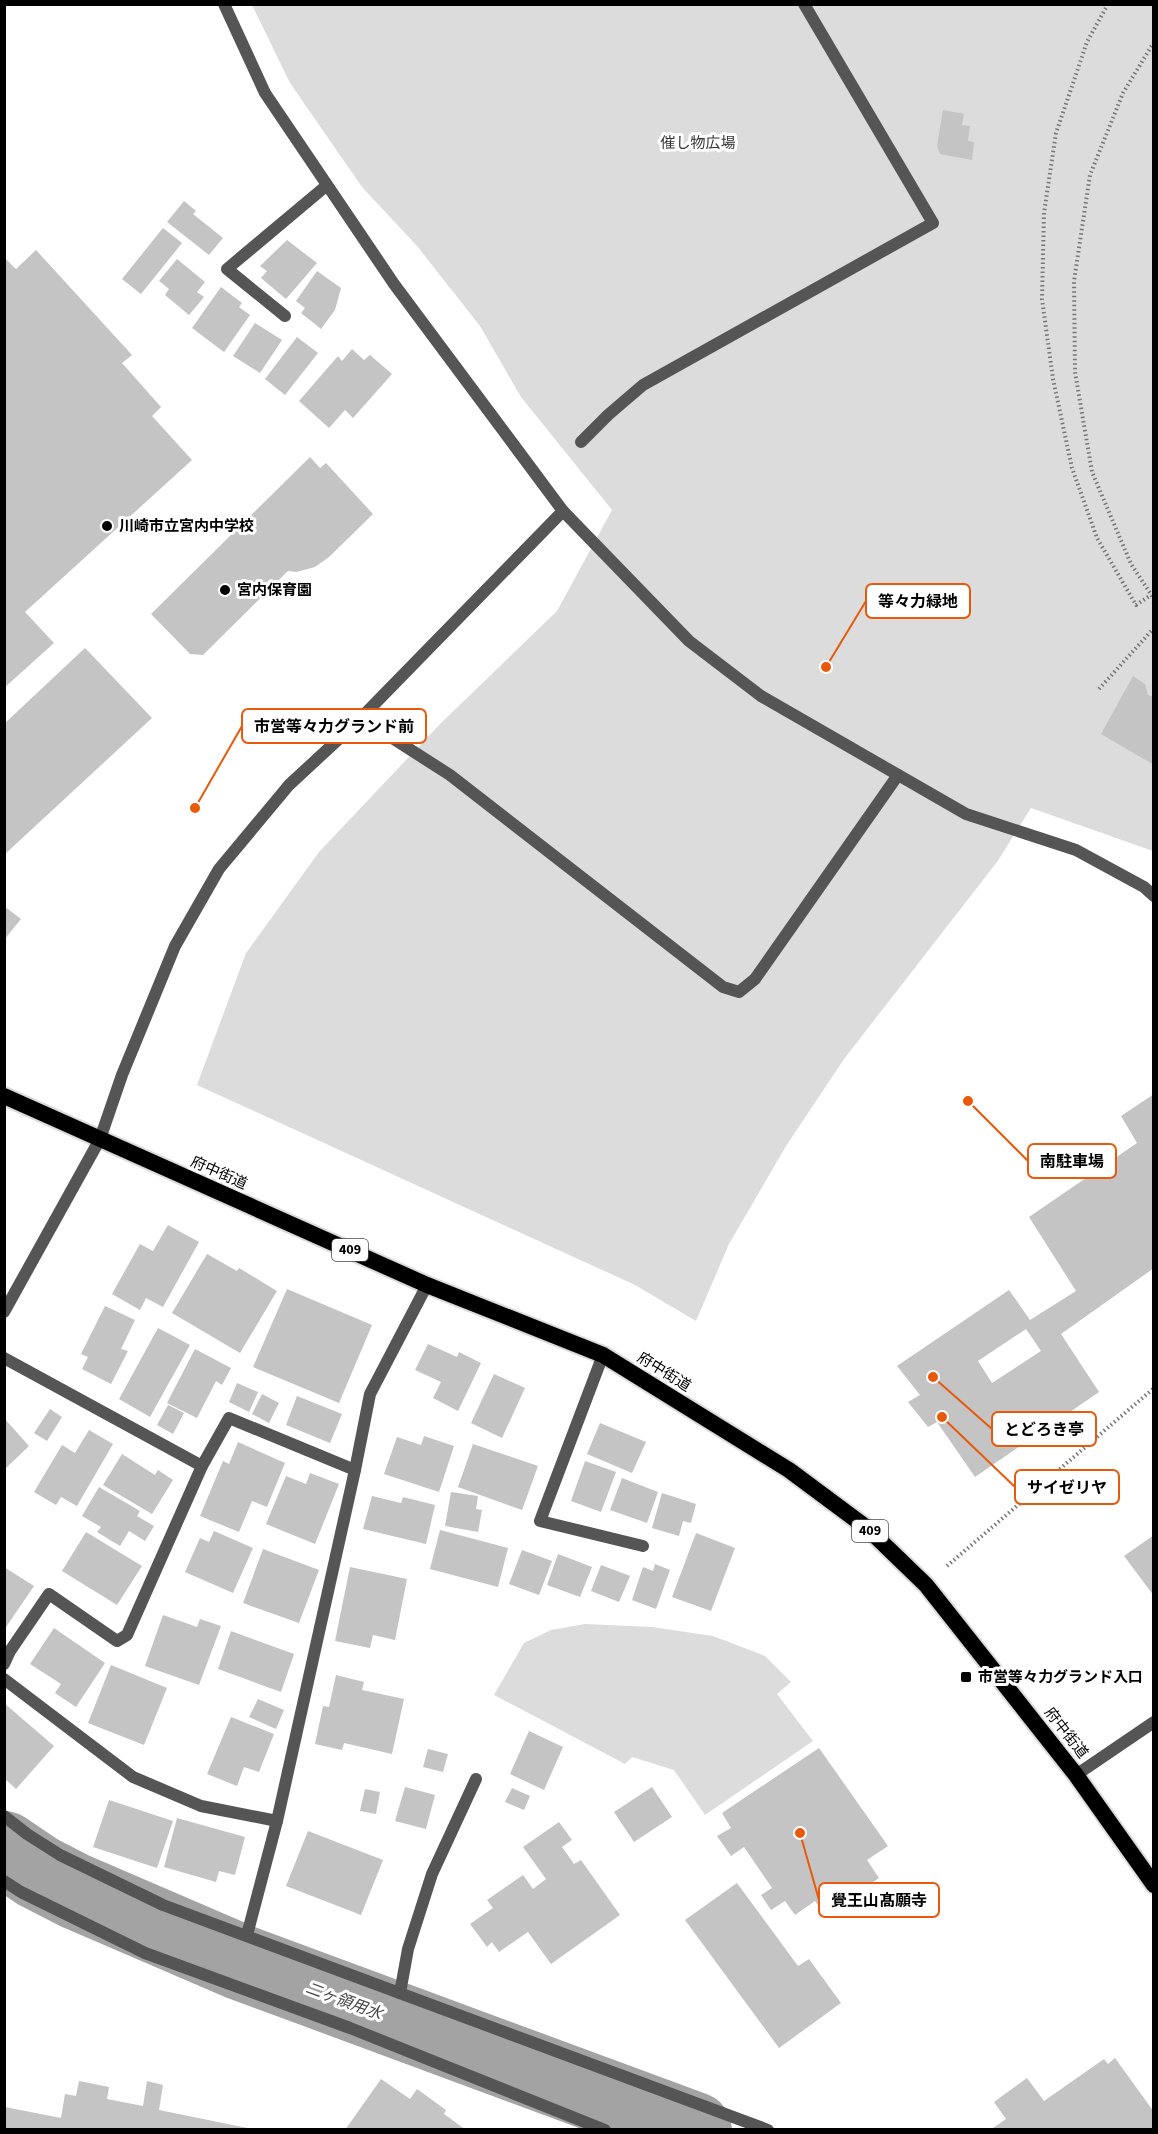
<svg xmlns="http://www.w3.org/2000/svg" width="1158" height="2134" viewBox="0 0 1158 2134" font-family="'Source Sans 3','Noto Sans JP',sans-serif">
  <rect width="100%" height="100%" fill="#fff"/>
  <g fill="#dcdcdc">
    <polygon points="252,5 1153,5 1153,851 1031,808 997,862 844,1059 786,1146 729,1244 696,1321 635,1285 197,1085 246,953 319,852 441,723 557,611 612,510 521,397 480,326 417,246 362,187 290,83"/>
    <polygon points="585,1624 652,1627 713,1636 765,1656 791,1682 777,1694 813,1741 705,1815 674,1770 632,1757 625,1764 494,1695 524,1643 551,1630"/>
  </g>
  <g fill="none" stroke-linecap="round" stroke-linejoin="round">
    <polyline stroke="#a3a3a3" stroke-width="76" points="4,1849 38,1872 75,1891 240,1962 694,2130"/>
  </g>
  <g fill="#c4c4c4" fill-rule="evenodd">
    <polygon points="943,110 964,114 962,125 970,126 968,141 974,142 972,160 940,154 937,146"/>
    <polygon points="184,201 196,211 193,214 223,238 209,255 167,222"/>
    <polygon points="163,228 182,243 141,294 122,279"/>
    <polygon points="287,240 317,263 286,299 261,278 267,271 260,266"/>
    <polygon points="36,250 132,355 122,363 161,407 152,416 192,460 25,612 54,643 4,688 4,257 16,269"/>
    <polygon points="177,259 205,282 197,292 204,297 189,315 165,295 169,289 159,281"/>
    <polygon points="317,271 341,288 335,310 321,329 301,313 305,308 296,301"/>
    <polygon points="221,287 242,303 239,307 250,315 224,352 192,328"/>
    <polygon points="255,323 282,340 260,373 233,356"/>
    <polygon points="297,337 318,353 285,395 265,379"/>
    <polygon points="352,349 364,360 370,355 392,374 353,418 345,410 329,428 299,401 338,356 342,361"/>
    <polygon points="310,457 320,468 326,463 373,514 329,557 315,567 296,572 288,571 203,655 190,654 151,614"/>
    <polygon points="85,648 152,718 4,855 4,724"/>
    <polygon points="1133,676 1145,684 1148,695 1154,697 1154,765 1101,734"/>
    <polygon points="4,906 21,919 4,940"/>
    <path d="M1154,1094V1268L1061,1334L1099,1392L975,1477L937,1422L928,1427L908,1402L920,1395L897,1366L1009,1290L1030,1320L1076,1291L1029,1217L1137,1143L1121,1116ZM1026,1329L1041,1351L992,1383L978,1361Z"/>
    <polygon points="168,1225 199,1242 163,1307 146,1298 140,1310 112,1294 140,1244 153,1251"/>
    <polygon points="207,1254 237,1271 239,1268 277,1291 240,1353 172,1313"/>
    <polygon points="287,1289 372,1325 339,1403 253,1367"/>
    <polygon points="105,1306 135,1320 121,1349 128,1351 111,1384 82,1369 88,1357 81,1354"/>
    <polygon points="158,1328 190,1345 150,1417 119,1399"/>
    <polygon points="428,1344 457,1357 459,1352 481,1363 458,1411 433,1398 441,1382 415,1370"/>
    <polygon points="195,1349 231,1368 222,1385 216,1381 197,1418 167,1403"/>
    <polygon points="494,1374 525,1388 502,1438 471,1423"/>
    <polygon points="237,1383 258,1392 249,1412 229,1402"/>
    <polygon points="262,1394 279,1403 269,1423 252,1414"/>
    <polygon points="297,1396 342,1414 330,1443 286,1425"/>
    <polygon points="168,1405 184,1413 173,1434 157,1425"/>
    <polygon points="50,1409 62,1417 47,1441 34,1433"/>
    <polygon points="4,1418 29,1446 4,1470"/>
    <polygon points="600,1423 646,1442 632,1473 587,1454"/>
    <polygon points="89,1430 113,1444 77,1506 61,1497 56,1505 34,1492 62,1445 75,1453"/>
    <polygon points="424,1436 454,1446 439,1492 384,1474 397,1437 421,1445"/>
    <polygon points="238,1442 285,1463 267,1507 252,1501 239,1532 200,1516 223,1461 229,1464"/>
    <polygon points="473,1444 538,1466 522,1510 458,1487"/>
    <polygon points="122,1454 155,1475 158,1470 173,1480 152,1514 103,1485"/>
    <polygon points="585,1461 616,1472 601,1512 571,1501"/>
    <polygon points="310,1473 339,1484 315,1544 266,1524 286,1476 306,1484"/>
    <polygon points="622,1478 658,1492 647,1523 610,1510"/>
    <polygon points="99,1487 140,1511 137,1516 154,1526 145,1541 129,1531 120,1546 97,1532 101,1527 82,1516"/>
    <polygon points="451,1492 478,1496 476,1509 482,1510 478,1532 445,1526"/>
    <polygon points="662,1493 696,1504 691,1523 683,1521 679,1536 652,1528"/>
    <polygon points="372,1496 401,1503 403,1497 435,1505 426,1544 363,1529"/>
    <polygon points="440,1530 508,1548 498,1587 430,1569"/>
    <polygon points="214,1531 253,1548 233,1593 185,1572 200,1538 209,1542"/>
    <polygon points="86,1532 142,1566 117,1605 62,1571"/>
    <polygon points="696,1533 735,1548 711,1611 672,1597"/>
    <polygon points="1154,1535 1154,1596 1124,1556"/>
    <polygon points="263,1549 319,1570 299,1623 243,1603"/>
    <polygon points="522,1550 552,1561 539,1595 509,1584"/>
    <polygon points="558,1554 592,1567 580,1597 547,1585"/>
    <polygon points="655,1564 670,1570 656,1609 632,1600 643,1567 653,1571"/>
    <polygon points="601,1565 630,1576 619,1602 591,1591"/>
    <polygon points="4,1567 34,1586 4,1630"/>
    <polygon points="350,1567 407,1579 395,1640 373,1635 370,1648 335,1641"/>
    <polygon points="163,1615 197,1627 200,1619 221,1626 199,1685 145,1666"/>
    <polygon points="54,1628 105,1663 76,1707 55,1693 61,1684 30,1664"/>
    <polygon points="231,1631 294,1654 281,1692 218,1669"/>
    <polygon points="111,1665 167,1688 144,1745 88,1723"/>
    <polygon points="336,1675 364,1682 362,1690 404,1699 392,1754 344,1743 342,1750 315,1744 323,1706 329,1707"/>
    <polygon points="258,1699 284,1710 276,1729 249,1717"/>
    <polygon points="4,1703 54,1746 16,1789 4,1778"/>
    <polygon points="231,1717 274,1734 259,1772 244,1767 237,1786 207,1774"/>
    <polygon points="529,1731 563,1747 544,1790 510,1774"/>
    <polygon points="819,1748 888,1846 867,1860 879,1878 825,1915 815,1901 795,1915 785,1901 771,1910 761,1895 772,1888 744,1847 731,1856 717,1836 731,1828 722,1813"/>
    <polygon points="428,1749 448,1754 443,1772 423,1767"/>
    <polygon points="405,1787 435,1795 426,1829 395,1821"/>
    <polygon points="652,1787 672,1817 634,1842 614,1812"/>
    <polygon points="512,1788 530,1796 524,1810 505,1802"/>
    <polygon points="365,1789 380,1792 376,1814 360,1811"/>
    <polygon points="109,1800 173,1821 157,1868 93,1847"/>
    <polygon points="177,1818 245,1837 235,1875 219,1871 216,1882 164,1867"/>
    <polygon points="559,1822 572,1840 562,1847 574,1864 581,1860 620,1915 551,1964 528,1932 499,1952 492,1942 487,1947 470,1924 493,1908 487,1900 523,1875 533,1889 546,1879 523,1847"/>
    <polygon points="308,1831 383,1860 361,1915 286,1886"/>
    <polygon points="737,1883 798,1966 809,1959 841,2003 779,2048 685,1920"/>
    <polygon points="1115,2058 1154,2112 1154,2130 993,2128 1006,2119 994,2102 1027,2078 1044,2101 1104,2059 1108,2064"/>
    <polygon points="381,2079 410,2099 417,2089 446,2110 444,2114 466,2130 345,2130"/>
    <polygon points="79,2081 109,2087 107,2099 143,2106 147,2081 163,2085 159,2110 257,2130 5,2130 5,2107 61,2118 65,2094 76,2096"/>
  </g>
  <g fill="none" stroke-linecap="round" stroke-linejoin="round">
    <defs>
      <polyline id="trunk" points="4,1096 427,1285 603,1355 789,1470 867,1528 926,1585 1076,1775 1154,1885"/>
    </defs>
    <use href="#trunk" stroke="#dbdbdb" stroke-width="20"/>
    <g stroke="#777" stroke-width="4" stroke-dasharray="1.5 3" stroke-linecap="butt">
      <polyline points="1108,4 1087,42 1056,133 1044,213 1042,299 1053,379 1072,468 1097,538 1136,605 1151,595"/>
      <polyline points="1154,42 1123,93 1090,175 1074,281 1075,372 1092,472 1131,564 1154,599"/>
      <polyline points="1099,689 1154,628"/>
      <polyline points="947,1566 1154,1388"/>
    </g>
    <g stroke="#555" stroke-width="12">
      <polyline points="285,316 227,269 326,186"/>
      <polyline points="361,718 450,775 723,987 739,992 755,979 898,775"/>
      <polyline points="603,1355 540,1521 643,1546"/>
      <polyline points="400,1993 408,1949 432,1874 476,1779"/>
    </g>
    <polyline stroke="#555" stroke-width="12" points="581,442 608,415 643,385 933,223 804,4"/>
    <g stroke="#555" stroke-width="12">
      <polyline points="4,1312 100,1139"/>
      <polyline points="4,1358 202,1466"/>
      <polyline points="4,1664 10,1651 49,1594 117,1641 127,1635 202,1466 229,1418 355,1470"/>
      <polyline points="4,1679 133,1777 201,1806 277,1821"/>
      <polyline points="1076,1775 1154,1722"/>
      <polyline points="4,1816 27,1834 60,1855 163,1905 768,2130"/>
      <polyline points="4,1881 21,1892 145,1953 350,2028 605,2130"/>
      <polyline points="247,1935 277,1821 355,1470 370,1394 427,1285"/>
    </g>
    <g stroke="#555" stroke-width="12">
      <polyline points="224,4 265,93 394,284 563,511 689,641 761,696 966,814 1076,850 1144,887 1154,896"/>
      <polyline points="100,1139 122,1075 175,946 219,869 289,785 356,723 563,511"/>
    </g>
    <use href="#trunk" stroke="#000" stroke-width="16"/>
  </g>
  <g fill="#000" stroke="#fff" stroke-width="2">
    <circle cx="107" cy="526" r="6"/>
    <circle cx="225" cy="590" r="6"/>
    <rect x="960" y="1671" width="12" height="12" rx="3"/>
  </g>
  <g text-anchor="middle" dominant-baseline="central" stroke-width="6" stroke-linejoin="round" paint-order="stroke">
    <g fill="#fff" stroke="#4c4c4c" stroke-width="1.5">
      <rect x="332" y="1239" width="36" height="22" rx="4.5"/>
      <rect x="852" y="1520" width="36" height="22" rx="4.5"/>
    </g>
    <g font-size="14" font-weight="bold" fill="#000">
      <text x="350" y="1250">409</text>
      <text x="870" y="1531">409</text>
    </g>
    <g font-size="15" fill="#333" stroke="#fff">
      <text x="698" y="143">催し物広場</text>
    </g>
    <g font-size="15" font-weight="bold" fill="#000" stroke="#fff" text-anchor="start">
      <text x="119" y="526">川崎市立宮内中学校</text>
      <text x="237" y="590">宮内保育園</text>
      <text x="978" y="1677">市営等々力グランド入口</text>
    </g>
    <g font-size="15" fill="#000" stroke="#fff">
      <text transform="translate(219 1173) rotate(24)">府中街道</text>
      <text transform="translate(664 1372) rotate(32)">府中街道</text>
      <text transform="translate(1066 1733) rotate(52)">府中街道</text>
    </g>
    <g font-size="16" font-style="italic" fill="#444" stroke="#fff">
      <text transform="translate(344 2001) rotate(20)">二ヶ領用水</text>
    </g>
  </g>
  <path fill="none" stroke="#e8590c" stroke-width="2" d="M826 667L866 601M195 808L242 726M968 1101L1028 1161M933 1377L992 1429M942 1417L1015 1487M800 1833L819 1900"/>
  <g fill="#e8590c" stroke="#fff" stroke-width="2">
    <circle cx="826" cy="667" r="6"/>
    <circle cx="195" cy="808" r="6"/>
    <circle cx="968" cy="1101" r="6"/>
    <circle cx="933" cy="1377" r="6"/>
    <circle cx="942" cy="1417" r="6"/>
    <circle cx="800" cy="1833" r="6"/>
  </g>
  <g fill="#fff" stroke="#e8590c" stroke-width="2">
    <rect x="866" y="584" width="104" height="34" rx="6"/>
    <rect x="242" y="709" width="184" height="34" rx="6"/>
    <rect x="1028" y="1144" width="88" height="34" rx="6"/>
    <rect x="992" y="1412" width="104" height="34" rx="6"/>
    <rect x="1015" y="1470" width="104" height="34" rx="6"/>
    <rect x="819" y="1883" width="120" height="34" rx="6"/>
  </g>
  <g font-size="16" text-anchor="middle" font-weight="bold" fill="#000">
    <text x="918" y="607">等々力緑地</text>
    <text x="334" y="732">市営等々力グランド前</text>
    <text x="1072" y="1167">南駐車場</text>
    <text x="1044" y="1435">とどろき亭</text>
    <text x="1067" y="1493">サイゼリヤ</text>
    <text x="879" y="1906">覺王山髙願寺</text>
  </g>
  <rect width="1158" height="2134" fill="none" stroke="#000000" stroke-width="12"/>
</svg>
